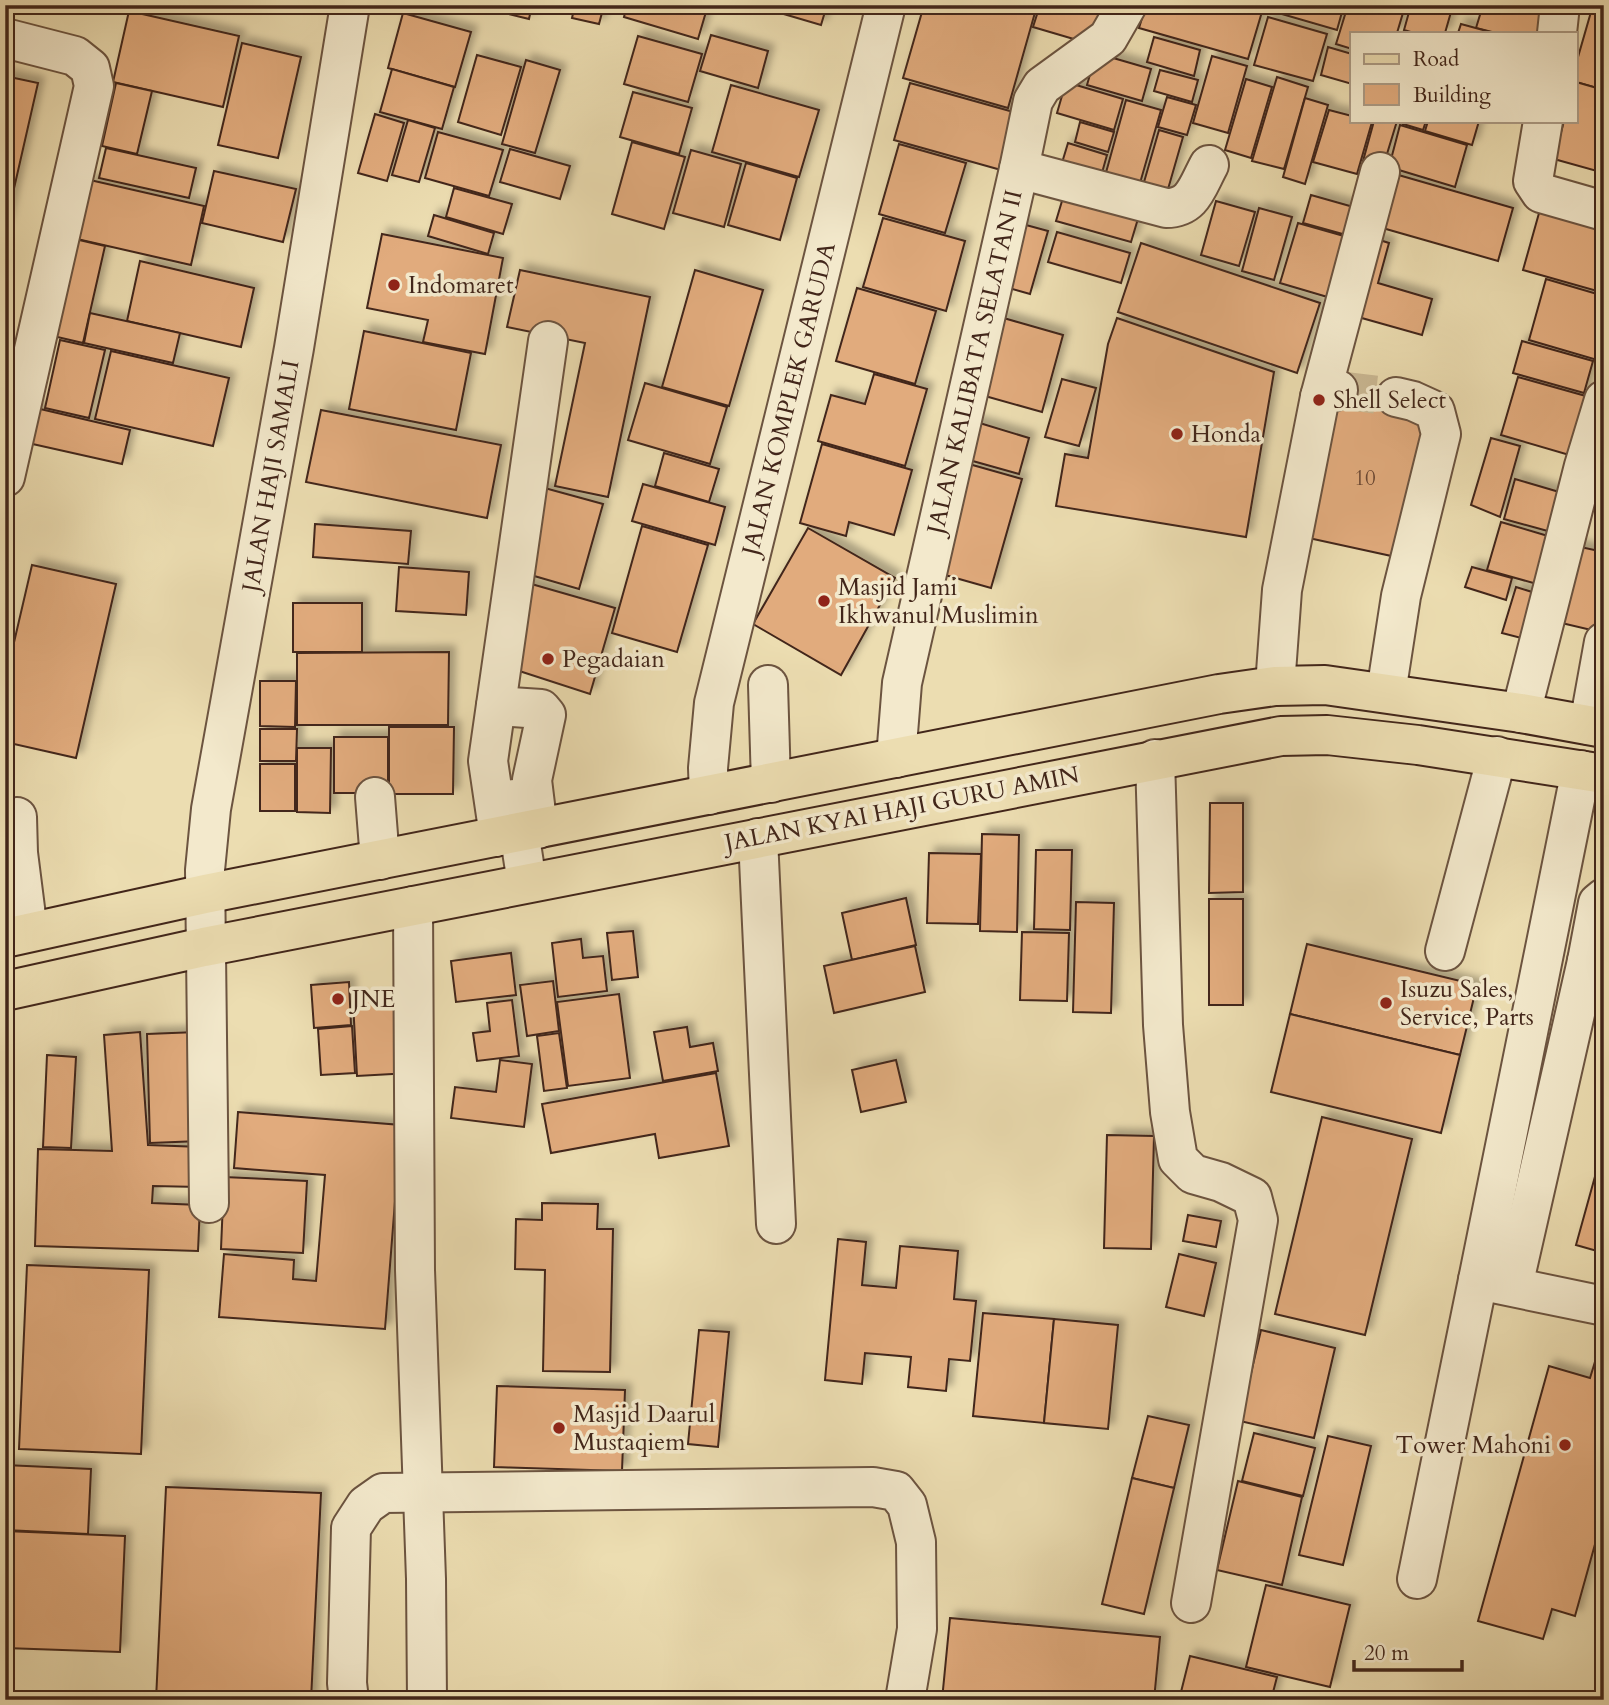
<svg xmlns="http://www.w3.org/2000/svg" width="1609" height="1705" viewBox="0 0 1609 1705" font-family="Cardo,serif">
  <defs>
    <filter id="shadow"><feDropShadow dx="6" dy="-6" stdDeviation="3.5" flood-color="#0004"/></filter>
  </defs>
  <rect width="100%" height="100%" fill="#ecddb1"/>
  <filter id="stains"><feTurbulence type="fractalNoise" baseFrequency=".00286" numOctaves="4"/><feColorMatrix values="0 0 0 0 .2 0 0 0 0 .09 0 0 0 0 .02 0 0 0 .5 -.17"/></filter>
  <radialGradient id="worn" r=".72"><stop offset=".6" stop-color="#630" stop-opacity="0"/><stop offset="1" stop-color="#630" stop-opacity=".3"/></radialGradient>
  <g fill="#e1ab7d" stroke="#42261a" stroke-width="2" filter="url(#shadow)">
    <polygon points="472,5 532,5 529,19"/>
    <polygon points="575,5 604,5 599,24 572,18"/>
    <polygon points="627,5 708,5 698,39 624,17"/>
    <polygon points="753,5 827,5 821,25"/>
    <polygon points="924,5 1024,5 1036,9 1008,108 903,78"/>
    <polygon points="1040,5 1105,5 1094,45 1033,27"/>
    <polygon points="1146,5 1264,5 1248,59 1139,28"/>
    <polygon points="1269,5 1344,5 1337,30 1268,10"/>
    <polygon points="1348,5 1403,5 1405,6 1397,33 1352,33 1352,49 1336,44"/>
    <polygon points="1411,5 1453,5 1445,33 1414,33 1404,30"/>
    <polygon points="1483,5 1528,5 1547,11 1540,33 1496,33 1476,28"/>
    <polygon points="1593,5 1604,5 1604,90 1576,82 1576,64"/>
    <polygon points="129,11 239,36 223,107 113,82"/>
    <polygon points="403,13 471,32 455,87 388,68"/>
    <polygon points="1268,17 1327,34 1313,81 1254,65"/>
    <polygon points="1461,24 1494,33 1458,33"/>
    <polygon points="711,35 768,51 758,88 700,71"/>
    <polygon points="638,36 702,54 688,102 624,84"/>
    <polygon points="1154,37 1200,50 1194,76 1147,62"/>
    <polygon points="242,43 301,57 278,158 218,145"/>
    <polygon points="1328,47 1352,54 1352,84 1321,75"/>
    <polygon points="1096,53 1151,69 1142,101 1087,85"/>
    <polygon points="477,55 521,67 501,135 458,122"/>
    <polygon points="1212,56 1247,66 1228,133 1193,123"/>
    <polygon points="526,60 560,70 535,153 502,144"/>
    <polygon points="392,69 454,87 442,129 380,112"/>
    <polygon points="1160,70 1198,80 1192,102 1154,91"/>
    <polygon points="5,76 38,83 5,228"/>
    <polygon points="1277,77 1308,87 1284,169 1252,161"/>
    <polygon points="1246,79 1272,87 1251,158 1225,150"/>
    <polygon points="1066,82 1123,99 1114,130 1057,113"/>
    <polygon points="1576,82 1604,90 1604,173 1554,159 1564,121 1576,121"/>
    <polygon points="116,83 152,91 137,154 102,146"/>
    <polygon points="910,83 1017,113 1001,170 894,140"/>
    <polygon points="731,85 819,110 799,177 712,152"/>
    <polygon points="633,92 692,108 679,154 620,137"/>
    <polygon points="1167,97 1196,105 1187,135 1158,127"/>
    <polygon points="1305,98 1328,105 1305,184 1283,177"/>
    <polygon points="1126,100 1161,110 1136,197 1102,187"/>
    <polygon points="1329,110 1352,116 1352,121 1372,122 1357,174 1313,162"/>
    <polygon points="375,114 404,123 387,181 358,173"/>
    <polygon points="408,120 435,128 419,182 392,175"/>
    <polygon points="1374,121 1397,121 1383,167 1363,161"/>
    <polygon points="1404,121 1426,121 1423,130 1403,124"/>
    <polygon points="1428,121 1479,121 1472,145 1425,131"/>
    <polygon points="1080,122 1114,132 1108,152 1075,142"/>
    <polygon points="1400,125 1467,145 1455,187 1389,167"/>
    <polygon points="1159,130 1183,137 1164,203 1140,196"/>
    <polygon points="438,132 503,150 489,196 425,178"/>
    <polygon points="632,142 685,157 664,229 612,214"/>
    <polygon points="1068,143 1107,155 1098,187 1058,176"/>
    <polygon points="899,144 966,163 945,233 879,214"/>
    <polygon points="106,148 196,168 189,198 99,178"/>
    <polygon points="510,149 570,166 560,199 500,182"/>
    <polygon points="691,150 741,164 724,227 673,213"/>
    <polygon points="746,163 797,178 780,240 728,225"/>
    <polygon points="214,171 296,189 283,242 202,223"/>
    <polygon points="1388,172 1513,208 1498,261 1372,225"/>
    <polygon points="90,180 204,206 191,265 77,239"/>
    <polygon points="454,188 512,204 503,234 446,217"/>
    <polygon points="1065,191 1140,212 1131,242 1056,221"/>
    <polygon points="1311,195 1364,210 1357,238 1303,223"/>
    <polygon points="1216,201 1255,212 1239,266 1201,255"/>
    <polygon points="1541,206 1604,225 1604,293 1523,270"/>
    <polygon points="1259,208 1292,217 1274,280 1242,271"/>
    <polygon points="434,215 494,233 488,254 428,236"/>
    <polygon points="883,218 965,241 946,311 863,287"/>
    <polygon points="1015,222 1048,231 1030,294 998,285"/>
    <polygon points="1298,223 1358,240 1341,301 1280,283"/>
    <polygon points="1057,232 1130,253 1121,283 1048,262"/>
    <polygon points="382,234 503,258 485,354 423,342 428,320 367,308"/>
    <polygon points="1367,236 1389,243 1378,283 1432,299 1422,335 1344,313"/>
    <polygon points="75,239 105,246 83,343 53,336"/>
    <polygon points="1141,243 1320,303 1297,373 1118,312"/>
    <polygon points="140,261 254,288 241,347 127,321"/>
    <polygon points="520,270 650,297 608,497 555,486 585,343 507,327"/>
    <polygon points="695,270 763,290 729,406 662,387"/>
    <polygon points="1546,279 1604,296 1604,362 1529,340"/>
    <polygon points="857,288 936,311 915,384 836,361"/>
    <polygon points="90,313 180,333 173,363 84,343"/>
    <polygon points="1000,317 1063,335 1042,412 978,394"/>
    <polygon points="1117,318 1274,372 1246,537 1056,506 1065,454 1088,458 1108,344"/>
    <polygon points="364,331 471,353 456,430 349,409"/>
    <polygon points="60,340 105,350 89,418 45,408"/>
    <polygon points="1522,341 1593,361 1584,393 1513,373"/>
    <polygon points="111,351 229,378 213,446 95,419"/>
    <polygon points="874,374 927,389 905,466 818,441 831,395 865,404"/>
    <polygon points="1518,377 1600,400 1583,459 1501,435"/>
    <polygon points="1062,379 1096,388 1079,446 1045,437"/>
    <polygon points="645,383 727,407 710,464 628,440"/>
    <polygon points="1352,394 1394,402 1426,417 1396,557 1304,537 1334,398"/>
    <polygon points="36,408 130,430 122,464 28,443"/>
    <polygon points="321,410 501,445 487,518 306,482"/>
    <polygon points="973,421 1029,438 1019,474 962,458"/>
    <polygon points="1491,438 1520,446 1500,517 1471,505"/>
    <polygon points="822,444 912,470 894,535 849,522 846,536 800,523"/>
    <polygon points="664,453 719,469 709,502 655,486"/>
    <polygon points="969,464 1022,479 991,588 938,573"/>
    <polygon points="1515,479 1566,494 1555,533 1504,519"/>
    <polygon points="643,484 725,507 715,545 632,521"/>
    <polygon points="541,487 603,504 579,589 517,571"/>
    <polygon points="1501,522 1558,539 1544,586 1487,570"/>
    <polygon points="315,524 411,531 408,564 313,557"/>
    <polygon points="642,526 708,545 677,652 612,633"/>
    <polygon points="808,528 895,578 841,675 753,624"/>
    <polygon points="1571,545 1604,552 1604,633 1553,621"/>
    <polygon points="32,565 116,584 76,758 5,742 5,681"/>
    <polygon points="399,567 469,572 466,615 396,611"/>
    <polygon points="1472,567 1512,578 1506,600 1465,587"/>
    <polygon points="521,581 615,608 590,694 507,667"/>
    <polygon points="1516,587 1545,596 1533,641 1502,633"/>
    <rect x="293" y="603" width="69" height="49"/>
    <polygon points="449,652 448,725 297,725 297,653"/>
    <polygon points="260,681 296,681 295,727 260,726"/>
    <polygon points="389,727 454,727 453,794 389,794"/>
    <polygon points="260,729 297,729 296,761 260,761"/>
    <rect x="334" y="737" width="54" height="56"/>
    <polygon points="297,748 331,748 330,813 297,812"/>
    <rect x="260" y="764" width="35" height="47"/>
    <polygon points="1210,803 1243,803 1243,892 1209,893"/>
    <polygon points="982,834 1019,835 1017,932 980,931"/>
    <polygon points="1036,850 1072,850 1070,930 1034,929"/>
    <polygon points="929,853 981,854 978,924 927,923"/>
    <polygon points="906,898 916,945 852,960 842,913"/>
    <rect x="1209" y="899" width="34" height="106"/>
    <polygon points="1076,902 1114,903 1111,1013 1073,1012"/>
    <polygon points="633,931 638,977 612,980 607,933"/>
    <polygon points="1022,932 1069,933 1067,1001 1020,1000"/>
    <polygon points="581,939 583,958 603,956 607,991 558,997 552,943"/>
    <polygon points="1307,944 1477,985 1460,1055 1290,1014"/>
    <polygon points="915,946 925,992 834,1013 824,966"/>
    <polygon points="511,953 516,995 456,1002 451,961"/>
    <polygon points="553,981 559,1031 527,1036 520,985"/>
    <polygon points="349,982 351,1025 314,1028 311,985"/>
    <polygon points="619,994 630,1078 568,1086 557,1002"/>
    <polygon points="405,999 410,1073 357,1076 353,1002"/>
    <polygon points="512,1000 519,1056 477,1061 473,1033 490,1031 487,1003"/>
    <polygon points="1290,1014 1460,1055 1441,1133 1271,1092"/>
    <polygon points="352,1026 355,1073 321,1075 318,1029"/>
    <polygon points="687,1027 690,1047 713,1043 718,1071 663,1081 654,1032"/>
    <polygon points="140,1032 148,1145 202,1147 200,1187 153,1186 152,1203 200,1205 198,1251 35,1246 38,1149 112,1151 104,1035"/>
    <polygon points="197,1032 200,1141 150,1143 147,1034"/>
    <polygon points="559,1033 567,1088 544,1091 537,1036"/>
    <polygon points="47,1055 76,1057 71,1148 43,1147"/>
    <polygon points="500,1060 532,1064 524,1127 451,1118 455,1087 496,1092"/>
    <polygon points="896,1060 906,1102 861,1112 852,1070"/>
    <polygon points="716,1073 729,1146 659,1158 655,1134 551,1153 542,1104"/>
    <polygon points="238,1112 401,1125 385,1329 219,1317 224,1254 294,1260 293,1279 316,1281 325,1175 234,1168"/>
    <polygon points="1322,1117 1412,1139 1365,1335 1275,1314"/>
    <polygon points="1107,1135 1154,1136 1151,1249 1104,1248"/>
    <polygon points="1604,1144 1604,1253 1576,1245"/>
    <polygon points="224,1177 307,1181 303,1253 221,1249"/>
    <polygon points="542,1203 598,1204 597,1229 613,1229 610,1372 543,1371 545,1270 515,1269 516,1219 542,1220"/>
    <polygon points="1188,1215 1221,1221 1216,1247 1183,1241"/>
    <polygon points="838,1239 866,1242 862,1285 896,1288 900,1246 958,1251 954,1299 976,1301 970,1361 949,1359 946,1391 908,1387 911,1357 865,1353 862,1384 825,1380"/>
    <polygon points="1179,1254 1216,1263 1204,1316 1166,1307"/>
    <polygon points="27,1265 149,1270 141,1454 19,1449"/>
    <polygon points="983,1313 1054,1319 1044,1423 973,1416"/>
    <polygon points="1054,1319 1118,1325 1108,1429 1044,1423"/>
    <polygon points="699,1330 729,1332 718,1447 688,1444"/>
    <polygon points="1261,1330 1335,1348 1314,1438 1240,1421"/>
    <polygon points="1598,1352 1604,1354 1604,1512 1575,1616 1552,1609 1543,1639 1478,1621 1549,1366 1590,1378"/>
    <polygon points="497,1386 625,1390 622,1471 494,1467"/>
    <polygon points="1148,1416 1189,1425 1174,1488 1132,1478"/>
    <polygon points="1254,1433 1315,1448 1303,1496 1242,1481"/>
    <polygon points="1328,1436 1371,1446 1343,1565 1299,1555"/>
    <polygon points="5,1465 91,1469 88,1534 5,1530"/>
    <polygon points="1132,1478 1174,1488 1144,1614 1102,1604"/>
    <polygon points="1238,1481 1302,1497 1282,1585 1217,1570"/>
    <polygon points="166,1487 321,1493 311,1700 156,1700"/>
    <polygon points="5,1531 125,1536 120,1652 5,1648"/>
    <polygon points="1266,1585 1350,1605 1330,1687 1246,1667"/>
    <polygon points="950,1618 1160,1637 1154,1700 942,1700"/>
    <polygon points="1190,1656 1277,1677 1271,1700 1179,1700"/>
  </g>
  <g fill="none" stroke-linecap="round" stroke-linejoin="round">
    <polyline stroke="#cab893" stroke-width="38" stroke-dasharray="38 19" stroke-linecap="butt" points="1338,390 1396,397"/>
    <defs>
      <g id="minor">
        <polyline points="1557,33 1560,5"/>
        <polyline points="5,38 75,56 90,68 94,86 5,477"/>
        <polyline points="1543,121 1533,181 1541,193 1604,211"/>
        <path d="M1019,169L1166,208C1193,208 1197,187 1209,165"/>
        <polyline points="1320,397 1380,172"/>
        <polyline points="768,685 771,783"/>
        <polyline points="1275,686 1282,590 1320,397 1338,390"/>
        <polyline points="1386,693 1401,596 1441,434 1435,411 1413,401 1396,397"/>
        <polyline points="496,706 541,709 546,715 532,780 538,829"/>
        <polyline points="1521,713 1584,466 1604,400"/>
        <polyline points="1589,725 1604,642"/>
        <polyline points="896,758 902,683 1019,169 1033,101 1042,86 1108,38 1127,5"/>
        <polyline points="1155,759 1163,1025 1170,1112 1178,1159 1193,1174 1221,1182 1252,1197 1258,1220 1191,1603"/>
        <polyline points="1581,770 1478,1280 1604,1306"/>
        <polyline points="709,795 708,768 714,703 886,5"/>
        <polyline points="375,797 380,860"/>
        <polyline points="514,799 527,883"/>
        <polyline points="17,817 18,853 28,932"/>
        <polyline points="496,837 498,829 488,761 548,341"/>
        <polyline points="758,838 776,1224"/>
        <polyline points="1604,898 1598,903 1587,961 1604,966"/>
        <polyline points="413,906 415,1270 426,1579 427,1700"/>
        <polyline points="1445,951 1497,756"/>
        <polyline points="209,1203 205,870 211,809 294,348 350,5"/>
        <polyline points="1513,1286 1587,961"/>
        <polyline points="1417,1579 1478,1280"/>
        <polyline points="349,1700 347,1683 351,1528 366,1505 383,1493 873,1487 896,1491 907,1505 916,1542 917,1629 905,1700"/>
      </g>
      <g id="major">
        <polyline points="5,938 205,894 1219,694 1275,686 1325,685 1521,713 1604,728"/>
        <polyline points="5,991 204,947 1281,736 1327,735 1418,745 1604,774"/>
      </g>
    </defs>
    <use href="#minor" stroke="#6c5440" stroke-width="42"/>
    <use href="#major" stroke="#42261a" stroke-width="42"/>
    <use href="#minor" stroke="#f3e9cc" stroke-width="38"/>
    <use href="#major" stroke="#ecddb1" stroke-width="38"/>
  </g>
  <g fill="#8f2418" stroke="#f3e9cc" stroke-width="2.5">
    <circle cx="394" cy="285" r="7"/>
    <circle cx="1319" cy="400" r="7"/>
    <circle cx="1177" cy="434" r="7"/>
    <circle cx="824" cy="601" r="7"/>
    <circle cx="548" cy="659" r="7"/>
    <circle cx="338" cy="999" r="7"/>
    <circle cx="1386" cy="1003" r="7"/>
    <circle cx="559" cy="1428" r="7"/>
    <circle cx="1565" cy="1445" r="7"/>
  </g>
  <g text-anchor="middle" dominant-baseline="central" stroke-width="7" stroke-linejoin="round" paint-order="stroke">
    <g font-size="21" fill="#6a4733">
      <text x="1365" y="478">10</text>
    </g>
    <g font-size="24" fill="#42261a" stroke="#f3e9cc" text-anchor="start">
      <text x="408" y="285">Indomaret</text>
      <text x="1333" y="400">Shell Select</text>
      <text x="1191" y="434">Honda</text>
      <text x="838" y="587">Masjid Jami<tspan x="838" dy="28">Ikhwanul Muslimin</tspan></text>
      <text x="562" y="659">Pegadaian</text>
      <text x="1400" y="989">Isuzu Sales,<tspan x="1400" dy="28">Service, Parts</tspan></text>
      <text x="352" y="999">JNE</text>
      <text x="573" y="1414">Masjid Daarul<tspan x="573" dy="28">Mustaqiem</tspan></text>
      <text x="1551" y="1445" text-anchor="end">Tower Mahoni</text>
    </g>
    <g font-size="24" fill="#42261a" stroke="#f3e9cc">
      <text transform="translate(975 362) rotate(-77)">JALAN KALIBATA SELATAN II</text>
      <text transform="translate(789 399) rotate(-76)">JALAN KOMPLEK GARUDA</text>
      <text transform="translate(271 476) rotate(-80)">JALAN HAJI SAMALI</text>
      <text transform="translate(902 809) rotate(-11)">JALAN KYAI HAJI GURU AMIN</text>
    </g>
  </g>
  <rect width="1609" height="1705" fill="none" stroke="#ecddb1" stroke-width="28"/>
  <rect x="7" y="7" width="1595" height="1691" fill="none" stroke="#42261a" stroke-width="3.5"/>
  <rect x="14" y="14" width="1581" height="1677" fill="none" stroke="#42261a" stroke-width="2"/>
  <rect x="1350" y="32" width="228" height="91" fill="#f3e9cc" stroke="#ac9b85" stroke-width="2"/>
  <rect x="1364" y="54" width="35" height="10" fill="#ecddb1" stroke="#ac9b85" stroke-width="2"/>
  <text x="1413" y="66" font-size="21" fill="#42261a">Road</text>
  <rect x="1364" y="84" width="35" height="21" fill="#e1ab7d" stroke="#ac9b85" stroke-width="2"/>
  <text x="1413" y="102" font-size="21" fill="#42261a">Building</text>
  <path d="M1354 1660v10h108v-10" fill="none" stroke="#42261a" stroke-width="3.5"/>
  <text x="1364" y="1660" font-size="21" fill="#42261a" stroke="#f3e9cc" stroke-width="5" paint-order="stroke">20 m</text>
  <rect width="100%" height="100%" filter="url(#stains)"/>
  <rect width="100%" height="100%" fill="url(#worn)"/>
</svg>
